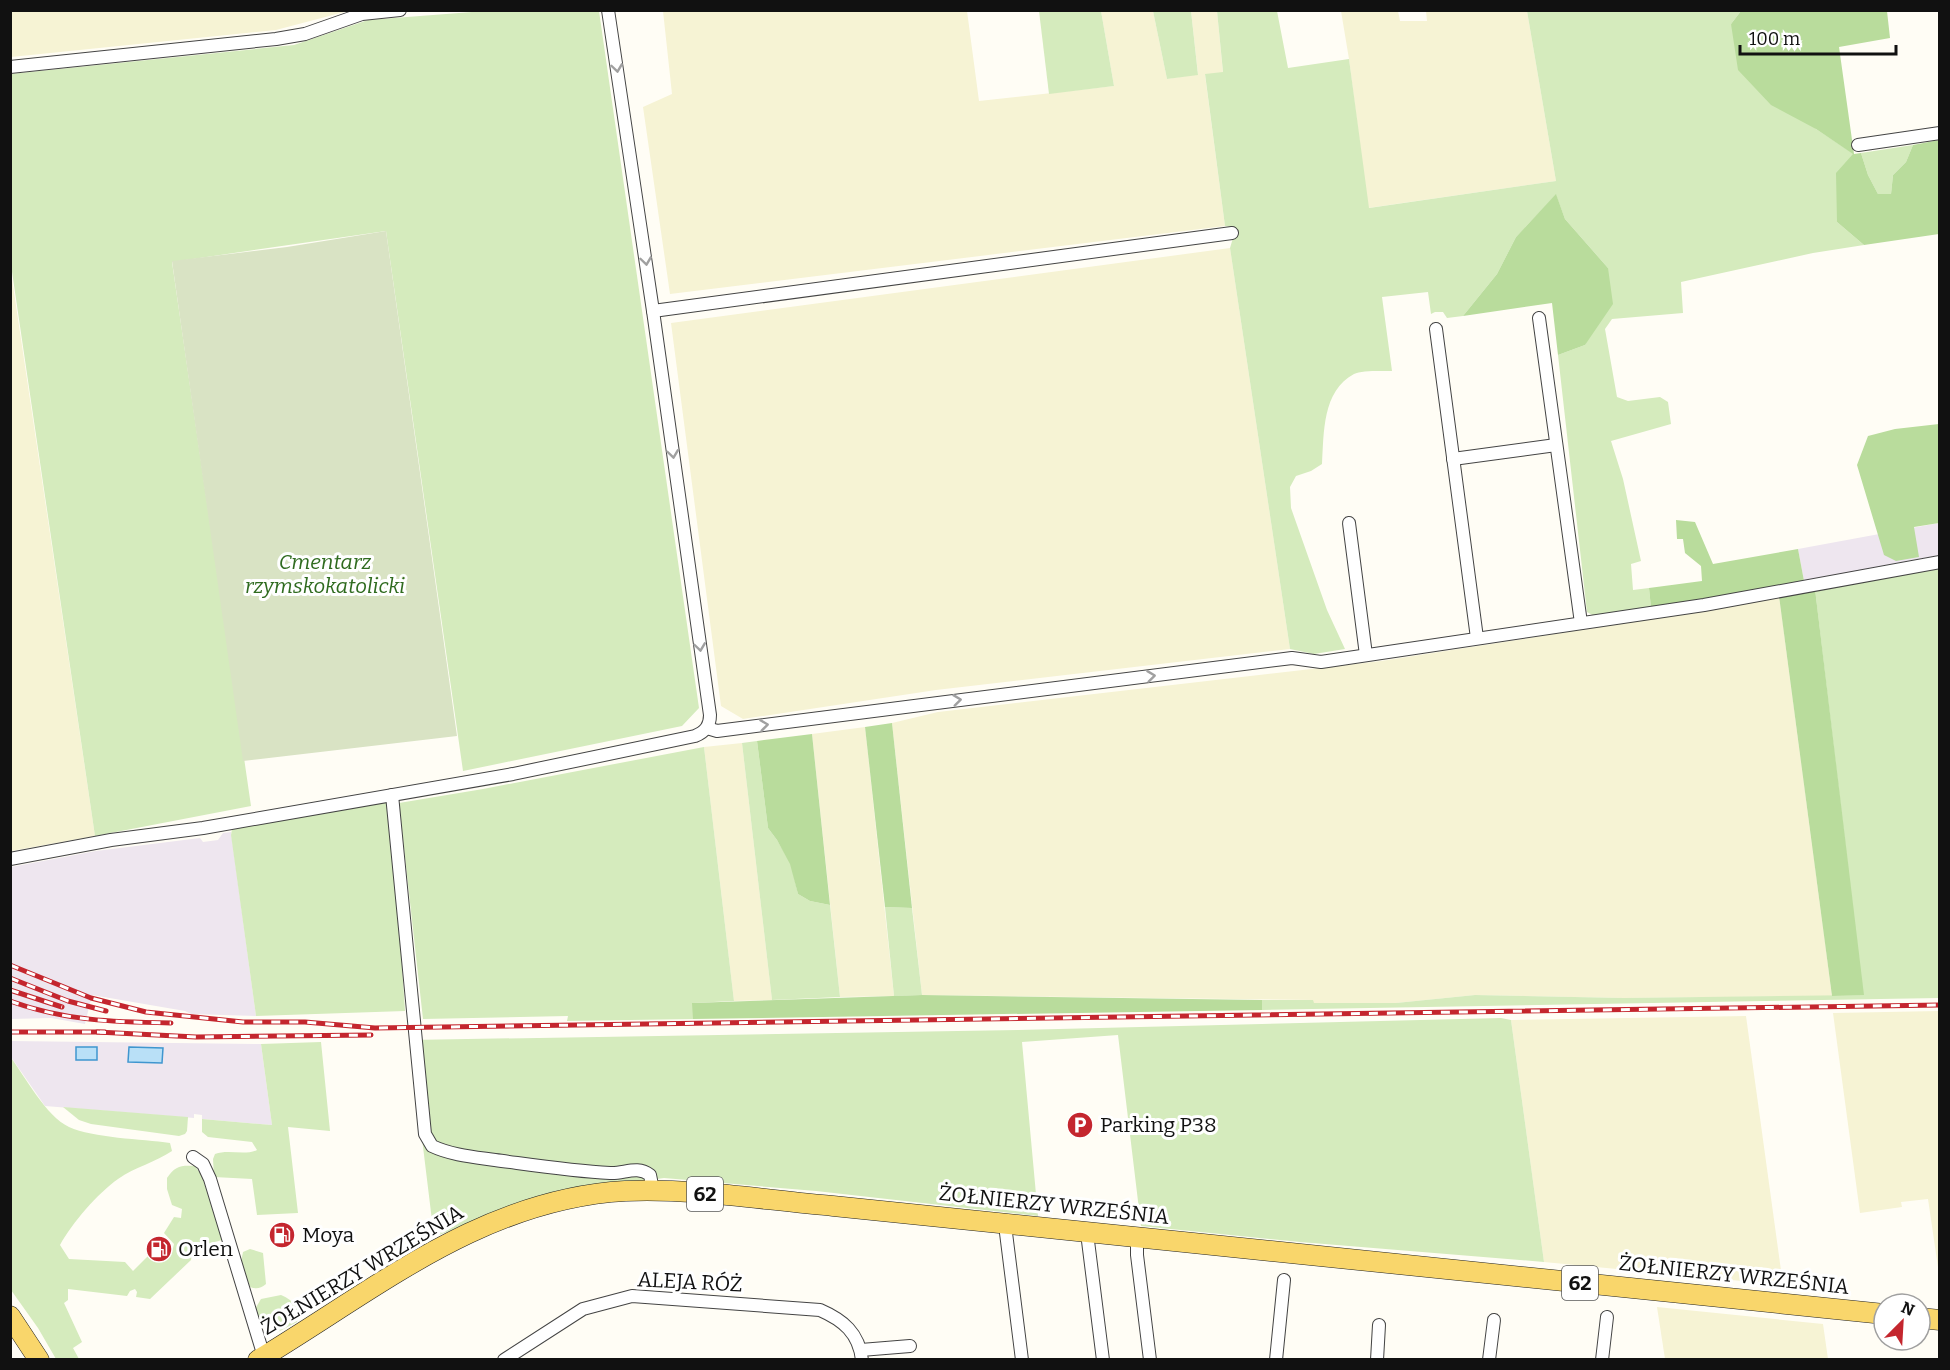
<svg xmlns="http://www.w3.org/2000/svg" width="1950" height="1370" viewBox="0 0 1950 1370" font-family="Bitter,serif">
  <rect width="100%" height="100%" fill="#fffdf5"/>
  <g fill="#eee6ef">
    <polygon points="1939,523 1939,555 1804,581 1798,549"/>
    <polygon points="231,832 256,1016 191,1014 185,1011 92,995 85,1024 51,1018 11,1019 11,867 96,851 200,838 203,842 218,840 223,833"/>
    <polygon points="10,1041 261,1044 272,1125 202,1119 202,1115 194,1114 194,1118 45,1106 11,1057"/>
  </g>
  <g fill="#f6f3d4">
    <polygon points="11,10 348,10 348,11 276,30 11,57"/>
    <polygon points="663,11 967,11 979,101 1114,86 1101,11 1153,11 1167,79 1198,74 1191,11 1217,11 1223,73 1205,75 1225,226 670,294 643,107 672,94"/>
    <polygon points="1341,11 1398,11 1400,21 1427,21 1426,11 1527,11 1556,181 1368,208 1349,59"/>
    <polygon points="1230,248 1290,649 936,690 743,719 721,706 671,323"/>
    <polygon points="10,265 95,836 11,851 10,851"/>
    <polygon points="1779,596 1832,996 1624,998 1475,995 1396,1003 1313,1003 1313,1000 922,995 892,723 938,712 1381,661 1587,629"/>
    <polygon points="865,727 894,996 840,997 812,734"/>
    <polygon points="742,743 772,1000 734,1001 704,747"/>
    <polygon points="1939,1011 1940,1011 1939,1274 1928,1199 1901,1202 1902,1207 1860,1213 1833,1013"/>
    <polygon points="1746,1016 1783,1285 1544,1262 1511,1020"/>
    <polygon points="1657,1307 1823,1324 1828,1359 1665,1359"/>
  </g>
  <g fill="#d5ebbd">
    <polygon points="485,11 599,11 699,708 682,726 463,771 386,231 172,262 251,806 95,836 11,265 10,74 294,45 368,20"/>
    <polygon points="1039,11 1101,11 1114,86 1049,94"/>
    <polygon points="1153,11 1191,11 1198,75 1167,79"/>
    <path d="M1217,11H1277L1288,68L1349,59L1369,208L1556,181L1527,11H1741L1731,24L1816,129L1854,154L1837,222L1864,245L1813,253L1681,282L1683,313L1612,319L1605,329L1617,397L1628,401L1660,397L1668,402L1671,424L1611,441L1623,479L1641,561L1631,564L1633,590L1649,588L1651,608L1594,616L1587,612L1558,355L1585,345L1608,268L1565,219L1556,195L1516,237L1497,274L1463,316L1447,318L1443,312H1435L1431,314L1428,292L1382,297L1392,371C1383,371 1361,370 1354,374C1322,391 1324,433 1322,464L1311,471L1296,476L1290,487L1291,508L1327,610L1345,649L1314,654L1290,649L1230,248L1233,238L1231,227L1225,226L1205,74L1223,72Z"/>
    <polygon points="1913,145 1906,162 1893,175 1891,194 1878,194 1868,175 1861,153"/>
    <polygon points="1939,569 1939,998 1262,1010 1262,1000 1313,1000 1314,1003 1396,1003 1475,995 1624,998 1863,995 1815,589"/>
    <polygon points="757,741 768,828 777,840 791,864 798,894 810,901 830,905 840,997 772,1000 742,743"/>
    <polygon points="704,747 734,1001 693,1003 693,1019 567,1021 568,1016 423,1019 399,803 483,789"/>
    <polygon points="388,799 396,875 405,1011 256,1016 231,835 232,829"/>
    <polygon points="885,907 912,908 922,995 894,996"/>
    <polygon points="1501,1018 1511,1020 1544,1262 1300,1242 1141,1226 1118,1035 1022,1042 1038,1216 816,1191 664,1178 553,1193 537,1197 434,1237 410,1040 1018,1030"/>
    <path d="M321,1042L330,1131L288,1127L298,1213L257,1215L252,1179L214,1177L213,1159L215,1154C229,1149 244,1156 257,1150L252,1142L208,1137L202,1132V1119L272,1125L261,1044Z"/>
    <path d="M10,1056C25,1077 46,1116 69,1127C93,1138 142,1139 170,1143L172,1151C156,1162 135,1167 118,1179C98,1193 72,1223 60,1245L69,1259L125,1262L133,1271L149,1255L162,1261L171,1256L174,1244L164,1233L174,1217L181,1218L182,1209L172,1205L167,1189V1178C175,1166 181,1165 195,1166L202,1176L222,1240L193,1248L191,1260L150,1299L136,1297L137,1292L135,1289L130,1291L127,1296L68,1289V1300L64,1303L82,1342L73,1348L79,1359H56L38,1328L11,1290Z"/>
    <polygon points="63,1107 188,1117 187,1131 185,1134 179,1136 91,1124 79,1120"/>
    <path d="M250,1249L263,1253L266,1284C260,1289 256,1289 250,1287L241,1262L243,1252Z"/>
    <path d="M281,1295C293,1300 301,1309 297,1322L276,1333C263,1328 260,1322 255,1309L261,1299Z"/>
  </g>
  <g fill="#b9dc9c">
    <polygon points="1741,11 1887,11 1890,38 1839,47 1854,154 1861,153 1868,175 1878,194 1891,194 1893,175 1906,162 1913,145 1939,140 1939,234 1864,245 1837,222 1836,173 1853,154 1816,129 1771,105 1738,70 1731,24"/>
    <polygon points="1556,194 1565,219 1608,268 1613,304 1585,345 1558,355 1552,303 1463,316 1497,274 1516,237"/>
    <polygon points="1939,424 1939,523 1914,527 1919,557 1896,561 1884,555 1857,465 1868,436 1895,429"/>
    <polygon points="1676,520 1695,522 1713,564 1798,549 1804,581 1651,608 1649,588 1702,581 1701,566 1685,553 1683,539 1677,539"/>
    <polygon points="1815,589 1864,995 1832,996 1779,596"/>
    <polygon points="892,723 912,908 885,907 865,727"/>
    <polygon points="812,734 830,905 810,901 798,894 790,864 777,840 768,828 757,741"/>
    <polygon points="922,995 1262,1000 1262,1010 693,1019 692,1003"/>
  </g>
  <polygon fill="#d9e3c4" points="386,231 457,736 243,761 172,261 287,247"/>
  <g fill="#b9e0f7" stroke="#3f96cf" stroke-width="1.5">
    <rect x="76" y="1047" width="21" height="13"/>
    <polygon points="129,1047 163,1048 162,1063 128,1062"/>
  </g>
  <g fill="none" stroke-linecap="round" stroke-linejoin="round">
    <defs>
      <g id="street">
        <polyline points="10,67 276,39 305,34 362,14 400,10"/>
        <polyline points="1858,145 1940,133"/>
        <polyline points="653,311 1232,233"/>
        <polyline points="1539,318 1581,623"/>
        <polyline points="1436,329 1477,638"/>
        <polyline points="1453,459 1556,445"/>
        <polyline points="1349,523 1366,655"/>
        <polyline points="707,728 717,731 1292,658 1321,662 1704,605 1940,562"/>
        <path d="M392,795L425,1134L432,1146C451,1155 474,1157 495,1160C533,1165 571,1171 610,1173C624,1174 637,1165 650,1175L653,1190"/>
        <path d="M10,859L111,840L203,828L513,774L695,736C705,732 710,726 710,715L653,311L608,10"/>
        <polyline points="193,1157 203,1164 210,1179 265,1360"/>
        <polyline points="1005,1225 1022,1360"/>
        <polyline points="1087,1233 1103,1360"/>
        <polyline points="1137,1237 1137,1255 1150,1360"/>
        <polyline points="861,1350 910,1346"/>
        <path d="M504,1360L583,1309L632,1296L820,1310C843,1320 859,1333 862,1360"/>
        <polyline points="1276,1360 1284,1280"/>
        <polyline points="1377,1360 1379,1325"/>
        <polyline points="1489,1360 1494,1320"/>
        <polyline points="1602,1360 1607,1317"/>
      </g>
      <g id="primary">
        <polyline points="10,1316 39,1360"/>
        <polyline points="1920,1318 1940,1320"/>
        <path d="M258,1360C375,1290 482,1199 625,1191C694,1188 764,1200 833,1206L1884,1314"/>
      </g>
    </defs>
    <use href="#street" stroke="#444" stroke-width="14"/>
    <use href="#primary" stroke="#222" stroke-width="21"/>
    <use href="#street" stroke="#fff" stroke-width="12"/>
    <use href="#primary" stroke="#f9d66b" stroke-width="20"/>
    <defs>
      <g id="rail">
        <polyline points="10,965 91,998 146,1012 243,1022 305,1022 375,1028 1940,1005"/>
        <polyline points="10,978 68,1001 106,1011"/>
        <polyline points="10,990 62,1007"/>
        <path d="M10,1001C65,1021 114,1022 171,1023"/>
        <polyline points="10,1032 105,1032"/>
        <polyline points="97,1032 196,1037 371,1035"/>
      </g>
    </defs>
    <use href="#rail" stroke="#c4262e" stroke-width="5"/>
    <use href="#rail" stroke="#fff" stroke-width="3" stroke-dasharray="9" stroke-linecap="butt"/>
  </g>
  <defs><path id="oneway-chevron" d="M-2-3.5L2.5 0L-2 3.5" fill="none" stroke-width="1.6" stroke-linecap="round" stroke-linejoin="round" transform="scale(1.5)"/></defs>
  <g stroke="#a0a0a0">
    <use href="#oneway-chevron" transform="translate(617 68) rotate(82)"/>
    <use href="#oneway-chevron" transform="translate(646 261) rotate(82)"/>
    <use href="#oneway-chevron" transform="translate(673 454) rotate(82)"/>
    <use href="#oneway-chevron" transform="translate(700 647) rotate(82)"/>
    <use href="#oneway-chevron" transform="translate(1151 676) rotate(-7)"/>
    <use href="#oneway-chevron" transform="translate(957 700) rotate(-7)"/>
    <use href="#oneway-chevron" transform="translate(764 725) rotate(-7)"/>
  </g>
  <defs>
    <symbol id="parking-disc" viewBox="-11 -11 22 22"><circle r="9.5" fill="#c4262e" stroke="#fff"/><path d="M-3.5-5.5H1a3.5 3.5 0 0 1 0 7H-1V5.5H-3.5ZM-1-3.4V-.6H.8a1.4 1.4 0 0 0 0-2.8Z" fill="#fff"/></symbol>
    <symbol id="fuel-disc" viewBox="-11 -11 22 22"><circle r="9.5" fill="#c4262e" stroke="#fff"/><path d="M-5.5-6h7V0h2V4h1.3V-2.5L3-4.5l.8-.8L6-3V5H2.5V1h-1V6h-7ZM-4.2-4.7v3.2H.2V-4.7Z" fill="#fff"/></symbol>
  </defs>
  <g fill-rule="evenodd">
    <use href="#parking-disc" x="1065" y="1110" width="30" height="30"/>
    <use href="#fuel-disc" x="267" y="1220" width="30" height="30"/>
    <use href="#fuel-disc" x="144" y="1234" width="30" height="30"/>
  </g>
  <g text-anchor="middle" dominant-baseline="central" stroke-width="6" stroke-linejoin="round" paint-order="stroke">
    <g fill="#fff" stroke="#585858" stroke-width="1.5">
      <rect x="687" y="1177" width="36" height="34" rx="4.5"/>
      <rect x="1562" y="1266" width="36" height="34" rx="4.5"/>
    </g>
    <g font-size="20" font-weight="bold" fill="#111">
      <text x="705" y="1194">62</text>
      <text x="1580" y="1283">62</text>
    </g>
    <g font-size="21" font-style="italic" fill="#2f6b1f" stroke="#fff">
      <text x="325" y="562">Cmentarz<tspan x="325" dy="24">rzymskokatolicki</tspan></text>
    </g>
    <g font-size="21" fill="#111" stroke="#fff" text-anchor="start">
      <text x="1100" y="1125">Parking P38</text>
      <text x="302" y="1235">Moya</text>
      <text x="178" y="1249">Orlen</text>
    </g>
    <g font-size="21" fill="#111" stroke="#fff">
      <text transform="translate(1054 1205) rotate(6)">ŻOŁNIERZY WRZEŚNIA</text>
      <text transform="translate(362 1270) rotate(-31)">ŻOŁNIERZY WRZEŚNIA</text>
      <text transform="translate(1734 1275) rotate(6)">ŻOŁNIERZY WRZEŚNIA</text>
      <text transform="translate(690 1282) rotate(3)">ALEJA RÓŻ</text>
    </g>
  </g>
  <rect width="1950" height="1370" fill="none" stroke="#111111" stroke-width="24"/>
  <g transform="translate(1902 1322) rotate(24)"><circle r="28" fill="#ffffff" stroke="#a0a0a0" stroke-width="1.5"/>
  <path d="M0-4.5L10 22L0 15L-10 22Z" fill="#c4262e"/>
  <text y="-9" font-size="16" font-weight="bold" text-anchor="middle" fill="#111111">N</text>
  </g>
  <path d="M1740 45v9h156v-9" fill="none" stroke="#111111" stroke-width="3"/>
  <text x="1749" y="45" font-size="18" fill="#111111" stroke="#ffffff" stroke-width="4.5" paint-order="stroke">100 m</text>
</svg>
